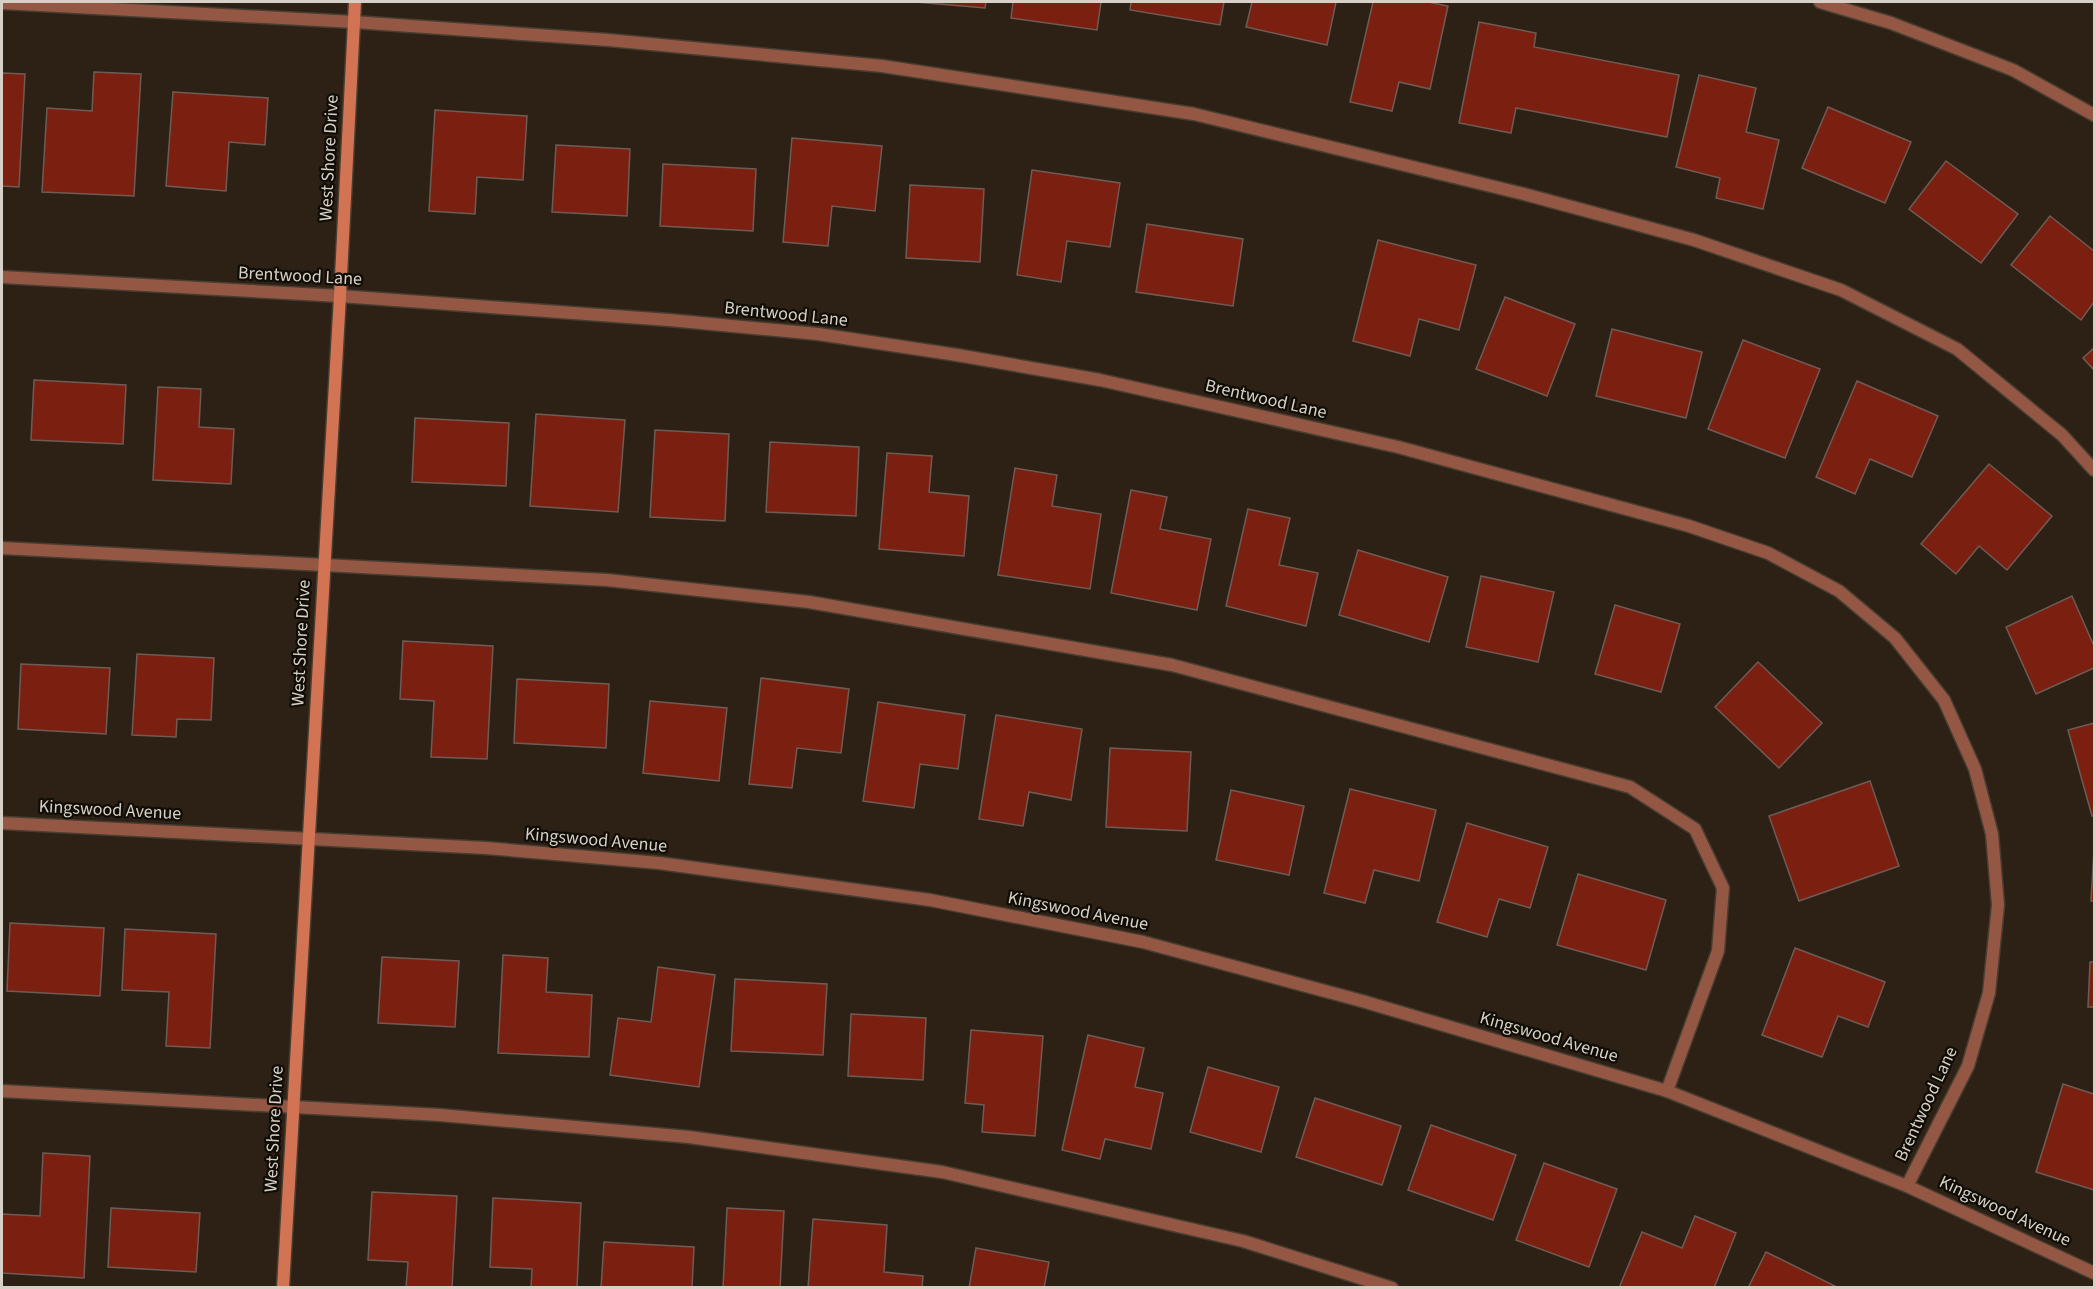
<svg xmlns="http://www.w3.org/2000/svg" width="2096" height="1289" viewBox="0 0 2096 1289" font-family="'Source Sans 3',sans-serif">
  <rect width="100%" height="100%" fill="#2c2114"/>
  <g fill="#7b2010" stroke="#6f5b56" stroke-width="1.5">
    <polygon points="915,2 986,2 985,8"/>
    <polygon points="1013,2 1101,2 1097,30 1011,18"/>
    <polygon points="1131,2 1224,2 1220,25 1130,10"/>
    <polygon points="1252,2 1336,2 1327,45 1246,27"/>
    <polygon points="1373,2 1428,2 1448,6 1430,89 1399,82 1392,111 1350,102"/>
    <polygon points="1479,22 1536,33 1534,47 1679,75 1667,137 1516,108 1511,133 1459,123"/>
    <polygon points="94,72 141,74 134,196 42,192 47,108 92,111"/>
    <polygon points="2,73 25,74 19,187 2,186"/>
    <polygon points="1699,75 1756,88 1746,132 1779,140 1763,209 1716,198 1720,178 1676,167"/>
    <polygon points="173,92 268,98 265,145 229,142 226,191 166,186"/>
    <polygon points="1828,107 1911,142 1885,203 1802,168"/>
    <polygon points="435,110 527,116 523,180 477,177 475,214 429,211"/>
    <polygon points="792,138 882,146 875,211 832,206 828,246 783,242"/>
    <polygon points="556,145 630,149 627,216 552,212"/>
    <polygon points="1946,161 2018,214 1981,263 1909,209"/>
    <polygon points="663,164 756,169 753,231 660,226"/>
    <polygon points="1032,170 1120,183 1110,247 1067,241 1061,282 1017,275"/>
    <polygon points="910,185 984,189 980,262 906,258"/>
    <polygon points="2050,216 2094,251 2094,302 2081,320 2011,265"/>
    <polygon points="1147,224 1243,239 1233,306 1136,292"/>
    <polygon points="1378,240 1476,265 1459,330 1419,319 1410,356 1353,341"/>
    <polygon points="1505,297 1575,324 1547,396 1476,369"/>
    <polygon points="1612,329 1702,352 1686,418 1596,396"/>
    <polygon points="1743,340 1820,369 1785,458 1708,429"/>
    <polygon points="2094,348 2094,370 2083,358"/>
    <polygon points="34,380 126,385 123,444 31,440"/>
    <polygon points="1857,381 1938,416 1912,477 1870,459 1855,494 1816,477"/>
    <polygon points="158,387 201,389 199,427 234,429 231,484 153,480"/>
    <polygon points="536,414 625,420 618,512 530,506"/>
    <polygon points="415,418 509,423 506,486 412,482"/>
    <polygon points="655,430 729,434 725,521 650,517"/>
    <polygon points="770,442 859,447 856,516 766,512"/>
    <polygon points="887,453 932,456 929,492 969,496 964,556 879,549"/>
    <polygon points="1989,464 2052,516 2007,570 1979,546 1956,574 1921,544"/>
    <polygon points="1015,468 1057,475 1052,506 1101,514 1090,589 998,575"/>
    <polygon points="1131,490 1167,497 1160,529 1211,539 1197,610 1111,593"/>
    <polygon points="1248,509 1290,518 1279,565 1318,573 1306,626 1226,606"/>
    <polygon points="1358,550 1448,577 1429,642 1339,615"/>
    <polygon points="1481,576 1554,592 1538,662 1466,647"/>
    <polygon points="2072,596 2094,646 2094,668 2036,694 2006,627"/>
    <polygon points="1615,605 1680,624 1661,692 1595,674"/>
    <polygon points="403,641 493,646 487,759 431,757 434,701 400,699"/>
    <polygon points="137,654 214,658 211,720 177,719 176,737 132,735"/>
    <polygon points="1758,662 1822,723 1779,768 1715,707"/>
    <polygon points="21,664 110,668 106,734 18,729"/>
    <polygon points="761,678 849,689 841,753 797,748 792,788 749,784"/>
    <polygon points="517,679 609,684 606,748 514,743"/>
    <polygon points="650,701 727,708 719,781 643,773"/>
    <polygon points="878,702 965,715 958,769 920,764 914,808 863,801"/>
    <polygon points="996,715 1082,729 1071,800 1029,792 1023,826 979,819"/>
    <polygon points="2094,723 2094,815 2092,816 2068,730"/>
    <polygon points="1110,748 1191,752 1187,831 1106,827"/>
    <polygon points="1870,781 1899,866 1799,901 1769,816"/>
    <polygon points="1350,789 1436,810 1419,881 1374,870 1365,903 1324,893"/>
    <polygon points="1231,790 1304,806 1289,875 1216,860"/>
    <polygon points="1467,823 1548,847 1530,908 1499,899 1487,937 1437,922"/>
    <polygon points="2094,849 2094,901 2091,901"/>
    <polygon points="1578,874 1666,900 1646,970 1557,945"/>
    <polygon points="10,923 104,928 100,996 7,991"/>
    <polygon points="125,929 216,934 210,1048 166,1046 169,992 122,990"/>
    <polygon points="1795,948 1885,982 1868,1027 1838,1016 1822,1057 1762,1035"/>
    <polygon points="503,955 548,958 546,992 592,995 589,1057 498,1053"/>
    <polygon points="382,957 459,961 455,1027 378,1023"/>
    <polygon points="2090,962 2094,962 2094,1007 2088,1007"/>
    <polygon points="658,967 715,975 699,1087 610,1075 618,1018 651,1022"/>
    <polygon points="735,979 827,984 823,1055 731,1051"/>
    <polygon points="851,1014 926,1018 923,1080 848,1076"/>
    <polygon points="971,1030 1043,1036 1035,1136 982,1132 984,1105 965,1103"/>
    <polygon points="1088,1035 1144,1048 1135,1087 1163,1093 1151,1149 1105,1139 1100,1159 1062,1150"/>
    <polygon points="1208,1067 1279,1087 1261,1152 1190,1132"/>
    <polygon points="2063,1084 2094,1094 2094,1190 2036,1172"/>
    <polygon points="1315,1098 1401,1126 1382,1185 1296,1157"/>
    <polygon points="1431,1125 1516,1155 1493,1220 1408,1190"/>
    <polygon points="43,1153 90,1156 84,1278 2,1273 2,1214 40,1216"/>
    <polygon points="1544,1163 1617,1189 1589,1267 1516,1240"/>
    <polygon points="372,1192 457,1196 452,1288 406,1288 408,1262 368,1260"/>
    <polygon points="493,1198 581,1203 577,1288 531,1288 532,1269 490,1267"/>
    <polygon points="111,1208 200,1213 196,1272 108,1267"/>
    <polygon points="727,1208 784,1211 780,1288 723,1288"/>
    <polygon points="1695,1216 1736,1233 1714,1288 1619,1288 1642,1232 1682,1248"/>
    <polygon points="813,1219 887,1225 884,1272 923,1276 922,1288 808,1288"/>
    <polygon points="604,1242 694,1247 692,1288 601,1288"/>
    <polygon points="976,1248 1049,1262 1044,1288 969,1288"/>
    <polygon points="1766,1252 1835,1286 1834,1288 1748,1288"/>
  </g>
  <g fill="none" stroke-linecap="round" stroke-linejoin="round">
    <defs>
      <g id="lane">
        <polyline points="2,3 354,22 608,40 882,66 1194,114 1524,194 1694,240 1841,290 1957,349 2062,435 2094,470"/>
        <polyline points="2,548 607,580 809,602 1172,665 1630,787 1695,829 1723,888 1718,951 1667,1091"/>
        <polyline points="2,1091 440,1115 689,1137 942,1172 1243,1241 1392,1288"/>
      </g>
      <g id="street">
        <polyline points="1820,2 1891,23 2013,70 2094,115"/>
        <polyline points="2,277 340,296 669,320 818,334 957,355 1100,380 1398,447 1689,526 1768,553 1839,591 1895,638 1944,700 1975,769 1992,834 1998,905 1989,993 1968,1066 1907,1186"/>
        <polyline points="2,823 486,848 659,863 930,900 1143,942 1362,1001 1667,1091 1907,1186 2094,1273"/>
      </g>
      <polyline id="secondary" points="283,1288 340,296 355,2"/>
    </defs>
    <use href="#lane" stroke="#473d31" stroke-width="15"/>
    <use href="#street" stroke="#473d31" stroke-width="15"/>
    <use href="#secondary" stroke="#473d31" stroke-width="15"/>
    <use href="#lane" stroke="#935744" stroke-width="12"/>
    <use href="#street" stroke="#935744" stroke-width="12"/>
    <use href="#secondary" stroke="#d27354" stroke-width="12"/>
  </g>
  <g text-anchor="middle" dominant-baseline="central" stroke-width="4.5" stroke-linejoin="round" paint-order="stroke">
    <g font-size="18" fill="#d7d0c7" stroke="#100c06">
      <text transform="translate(329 158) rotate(-87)">West Shore Drive</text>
      <text transform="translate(300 276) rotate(3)">Brentwood Lane</text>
      <text transform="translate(786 314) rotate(6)">Brentwood Lane</text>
      <text transform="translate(1266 399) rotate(13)">Brentwood Lane</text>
      <text transform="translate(301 643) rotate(-87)">West Shore Drive</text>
      <text transform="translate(110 810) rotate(3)">Kingswood Avenue</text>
      <text transform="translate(596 840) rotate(5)">Kingswood Avenue</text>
      <text transform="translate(1078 911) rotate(11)">Kingswood Avenue</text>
      <text transform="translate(1549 1037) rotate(16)">Kingswood Avenue</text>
      <text transform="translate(1926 1104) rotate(-65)">Brentwood Lane</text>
      <text transform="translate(274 1129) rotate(-87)">West Shore Drive</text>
      <text transform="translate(2005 1211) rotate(25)">Kingswood Avenue</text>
    </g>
  </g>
  <rect width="2096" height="1289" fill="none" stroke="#d7d0c7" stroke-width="6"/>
</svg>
